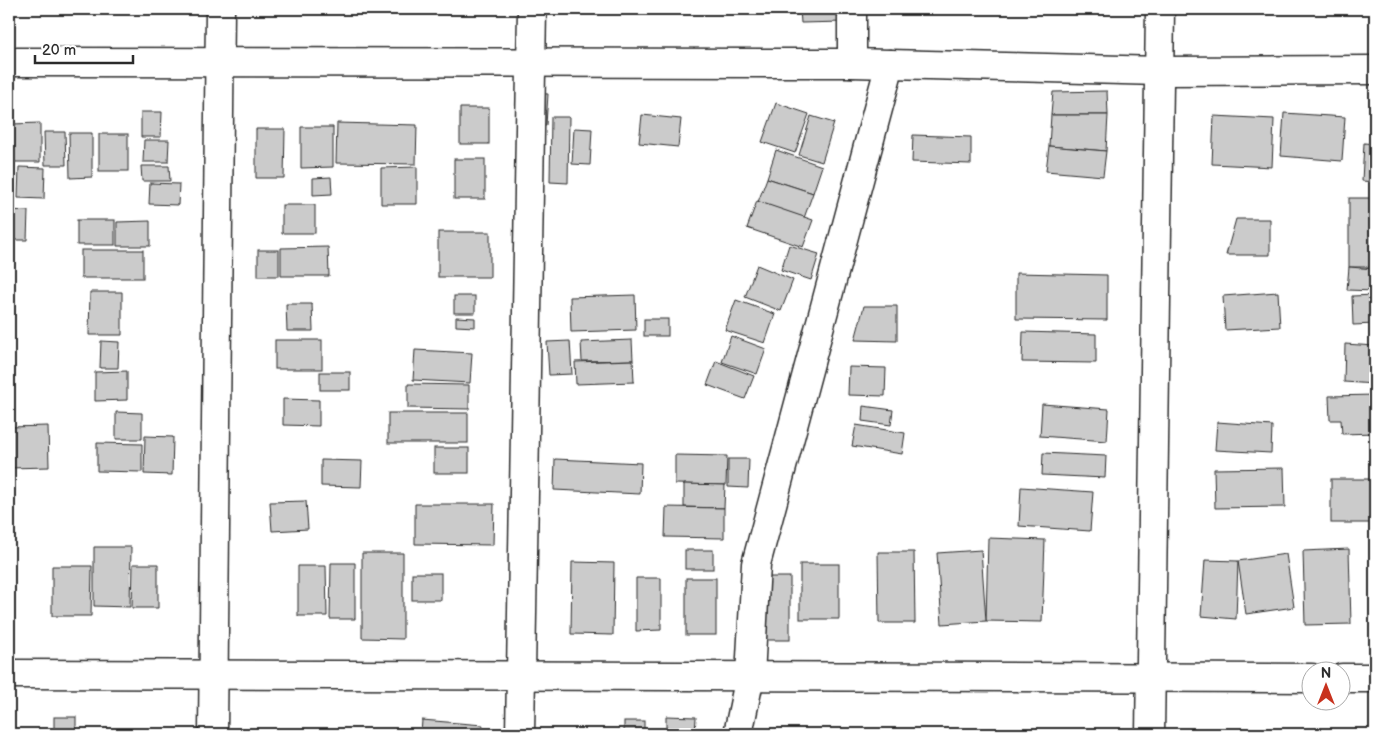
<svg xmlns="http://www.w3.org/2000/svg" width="1384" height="743" viewBox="0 0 1384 743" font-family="'Balsamiq Sans',sans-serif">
  <rect width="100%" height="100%" fill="#fff"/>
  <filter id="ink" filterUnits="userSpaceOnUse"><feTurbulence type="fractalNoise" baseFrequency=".02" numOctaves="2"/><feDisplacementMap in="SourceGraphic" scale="10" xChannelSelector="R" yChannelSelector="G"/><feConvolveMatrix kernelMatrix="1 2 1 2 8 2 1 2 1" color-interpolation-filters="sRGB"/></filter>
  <g filter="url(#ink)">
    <g fill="#cbcbcb" stroke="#2b2b2b">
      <polygon points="800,9 842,9 843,22 801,23"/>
      <polygon points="1052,9 1103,9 1102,12 1052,11"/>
      <polygon points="1107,91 1108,115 1051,115 1053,92"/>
      <polygon points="534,93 548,94 546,125 533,123"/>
      <polygon points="776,103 809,114 795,153 762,142"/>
      <rect x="460" y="108" width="29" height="36"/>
      <polygon points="141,112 162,112 161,137 141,137"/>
      <polygon points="1284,113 1345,117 1342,161 1281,156"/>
      <polygon points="642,115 681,119 678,147 639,143"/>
      <polygon points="1051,115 1108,115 1106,151 1049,146"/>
      <polygon points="811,116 834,123 822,162 799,155"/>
      <polygon points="1214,116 1274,119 1272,167 1212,164"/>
      <polygon points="551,117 569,117 568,183 550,182"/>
      <polygon points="40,123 40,162 13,162 12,124"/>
      <polygon points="337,123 417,125 416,164 336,163"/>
      <polygon points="301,127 333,127 333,167 301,168"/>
      <polygon points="574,128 592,129 590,165 572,164"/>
      <polygon points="256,129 285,129 284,178 256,178"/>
      <polygon points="44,132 65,132 66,165 45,165"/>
      <polygon points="69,133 92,133 92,177 70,178"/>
      <rect x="99" y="134" width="29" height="37"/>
      <polygon points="913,135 971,137 971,164 912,162"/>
      <polygon points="144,140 169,140 168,162 143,162"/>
      <polygon points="1364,143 1375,144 1375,182 1362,181"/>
      <polygon points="1049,146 1106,151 1103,176 1046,171"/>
      <polygon points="776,150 822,166 813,193 767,178"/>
      <rect x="454" y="159" width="31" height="40"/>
      <polygon points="141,166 169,166 170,181 142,181"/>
      <polygon points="19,167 45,168 44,199 18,198"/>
      <polygon points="417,167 417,204 381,204 381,168"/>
      <polygon points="331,177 332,194 313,195 313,178"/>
      <polygon points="767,178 813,193 804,218 758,202"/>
      <polygon points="150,183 179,184 178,205 149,204"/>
      <rect x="1349" y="198" width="26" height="69"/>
      <polygon points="757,201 813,220 803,247 747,228"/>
      <rect x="282" y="205" width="33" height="28"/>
      <polygon points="9,210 28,211 27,240 9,240"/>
      <polygon points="1236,219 1270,219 1270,255 1226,255"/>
      <rect x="77" y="220" width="38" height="25"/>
      <polygon points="150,221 150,246 117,246 117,222"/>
      <rect x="438" y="232" width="52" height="45"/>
      <polygon points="789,245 819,254 811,280 781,270"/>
      <polygon points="328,247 329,276 281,276 281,248"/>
      <rect x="81" y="250" width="62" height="28"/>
      <rect x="258" y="250" width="21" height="26"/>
      <polygon points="757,265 793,280 781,311 745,297"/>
      <polygon points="1349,267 1375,269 1375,291 1347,290"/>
      <polygon points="1016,273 1107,275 1107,320 1016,319"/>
      <polygon points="90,292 122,292 122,335 89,335"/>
      <polygon points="1278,292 1280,327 1225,330 1223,296"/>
      <polygon points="635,295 636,330 571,332 570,297"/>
      <polygon points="1375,295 1375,324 1353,325 1352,296"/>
      <rect x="454" y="296" width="21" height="17"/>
      <polygon points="736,300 775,314 765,343 725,330"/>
      <polygon points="286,304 312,304 313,331 287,331"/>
      <polygon points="864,306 897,306 897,341 855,340"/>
      <polygon points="456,317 475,318 475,327 456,326"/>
      <rect x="644" y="319" width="24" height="17"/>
      <polygon points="1023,332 1096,334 1096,363 1022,362"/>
      <polygon points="731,336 766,349 757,374 722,362"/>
      <rect x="275" y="340" width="47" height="29"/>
      <polygon points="632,340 633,360 582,361 581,342"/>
      <polygon points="101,341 119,342 118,368 100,368"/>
      <polygon points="570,341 572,374 549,375 547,342"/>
      <polygon points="1345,344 1375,346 1375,384 1344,382"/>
      <polygon points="415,350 472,353 470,383 413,380"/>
      <polygon points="633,360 634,382 576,384 575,362"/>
      <polygon points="716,361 754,376 745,399 707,385"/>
      <rect x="9" y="363" width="2" height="30"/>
      <polygon points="849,367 886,368 885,396 848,395"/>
      <polygon points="127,371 127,400 95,401 95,372"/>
      <rect x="320" y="372" width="30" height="18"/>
      <polygon points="408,384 469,385 469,409 408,408"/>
      <polygon points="1375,395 1375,433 1342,434 1341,420 1330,420 1329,396"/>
      <polygon points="283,399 319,400 319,426 283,425"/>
      <polygon points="1042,404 1109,409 1107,441 1040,436"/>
      <polygon points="863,406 893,410 891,425 862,421"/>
      <polygon points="116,412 142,413 142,439 116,439"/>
      <rect x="388" y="413" width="80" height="30"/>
      <polygon points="1217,422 1272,426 1271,453 1215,450"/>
      <polygon points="856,425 905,433 902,454 852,446"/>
      <polygon points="48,426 49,467 9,468 9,427"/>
      <polygon points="145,436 173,437 172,475 144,474"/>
      <polygon points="97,443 142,444 142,472 97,471"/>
      <rect x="434" y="448" width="35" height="25"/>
      <polygon points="1043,453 1106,456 1105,478 1042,475"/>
      <polygon points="675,455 727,456 726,485 675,484"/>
      <polygon points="555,459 641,463 640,494 554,490"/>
      <polygon points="728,459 749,459 748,488 728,487"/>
      <polygon points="321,460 362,461 361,487 321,486"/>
      <polygon points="1284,468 1285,507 1215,508 1214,469"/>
      <rect x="1331" y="479" width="44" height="44"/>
      <polygon points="684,484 725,485 724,508 684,507"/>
      <polygon points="1021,487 1093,492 1090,531 1019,526"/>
      <polygon points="306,501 308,529 272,531 270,502"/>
      <polygon points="415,504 494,504 493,545 415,544"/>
      <polygon points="666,507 724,508 724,538 665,537"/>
      <polygon points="988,538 1045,540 1042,622 986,621"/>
      <polygon points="94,547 131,547 130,607 94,606"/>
      <polygon points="1349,549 1351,624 1305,625 1303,551"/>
      <rect x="685" y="550" width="28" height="19"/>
      <polygon points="981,550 986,621 942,624 937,553"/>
      <polygon points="878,552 914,552 915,623 879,623"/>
      <polygon points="362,553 403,553 403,639 362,638"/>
      <polygon points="1286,554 1294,607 1246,614 1238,561"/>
      <polygon points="1205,560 1238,561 1236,619 1201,616"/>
      <polygon points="572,562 614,563 613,635 571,634"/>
      <polygon points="331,563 355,563 355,619 330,619"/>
      <polygon points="133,564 158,564 158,608 132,608"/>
      <rect x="800" y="564" width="39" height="55"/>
      <polygon points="52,566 92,566 91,616 52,616"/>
      <polygon points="298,566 326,566 327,616 298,616"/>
      <rect x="412" y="573" width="29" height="27"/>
      <rect x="762" y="577" width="28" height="63"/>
      <polygon points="636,578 661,578 661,630 636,631"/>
      <rect x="686" y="578" width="30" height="57"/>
      <polygon points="1373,579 1375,579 1375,618 1372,618"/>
      <polygon points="666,716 696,717 695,734 666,734"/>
      <rect x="54" y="717" width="22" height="17"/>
      <polygon points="422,720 483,725 482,734 421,734"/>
      <rect x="624" y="721" width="20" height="13"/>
      <polygon points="1235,732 1265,733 1265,734 1235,734"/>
    </g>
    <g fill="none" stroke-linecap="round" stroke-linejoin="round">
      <defs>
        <g id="street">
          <polyline points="9,62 852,63 1159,71 1375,70"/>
          <polyline points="852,63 852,9"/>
          <polyline points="9,674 1312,678"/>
          <polyline points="1342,678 1375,678"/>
          <polyline points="213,734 220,9"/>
          <polyline points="520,734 532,9"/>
          <polyline points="738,734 750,676 756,564 890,64"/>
          <polyline points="1150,734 1160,9"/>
        </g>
      </defs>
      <use href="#street" stroke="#2b2b2b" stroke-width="31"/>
      <use href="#street" stroke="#fff" stroke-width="28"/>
    </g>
  </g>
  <rect width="1384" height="743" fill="none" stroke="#fff" stroke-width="30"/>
  <rect x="15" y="15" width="1354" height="713" fill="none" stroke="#2b2b2b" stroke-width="2" filter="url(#ink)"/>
  <g transform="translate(1326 686)"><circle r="24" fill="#ffffff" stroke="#aaaaaa"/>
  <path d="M0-4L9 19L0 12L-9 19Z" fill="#c8321e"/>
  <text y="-8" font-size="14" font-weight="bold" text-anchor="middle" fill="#2b2b2b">N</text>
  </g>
  <path d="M35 55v8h98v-8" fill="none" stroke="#2b2b2b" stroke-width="2.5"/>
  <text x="42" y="55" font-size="15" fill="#2b2b2b" stroke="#ffffff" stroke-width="4" paint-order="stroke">20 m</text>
</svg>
